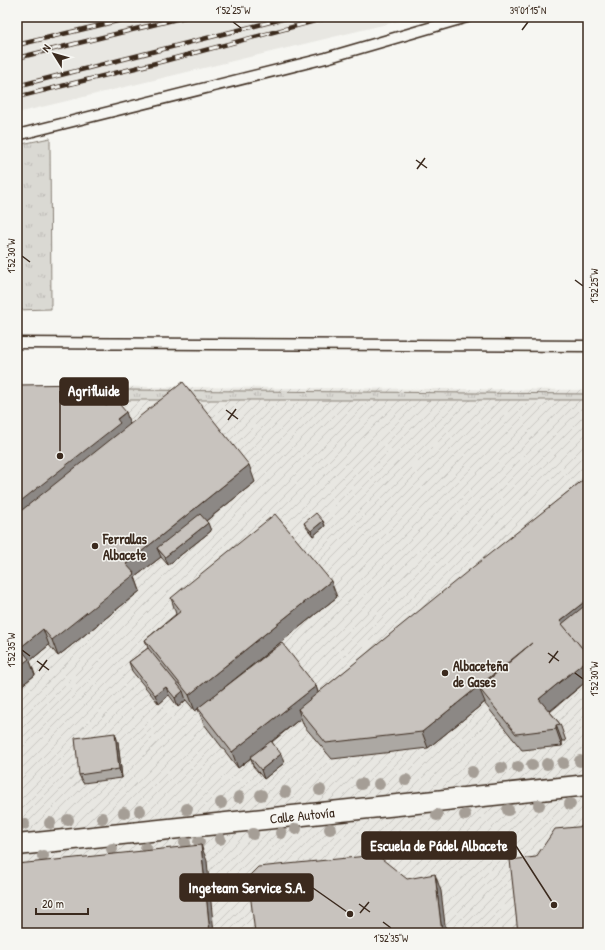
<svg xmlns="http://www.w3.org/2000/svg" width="605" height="950" viewBox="0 0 605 950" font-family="'Patrick Hand',sans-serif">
  <defs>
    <pattern id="industrial-furrows" width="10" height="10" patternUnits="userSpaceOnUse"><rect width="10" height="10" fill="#e8e7e2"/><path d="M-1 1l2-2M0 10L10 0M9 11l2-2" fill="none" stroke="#c8c6c1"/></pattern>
    <pattern id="grass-tufts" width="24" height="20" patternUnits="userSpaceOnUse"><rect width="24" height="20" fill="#dad9d3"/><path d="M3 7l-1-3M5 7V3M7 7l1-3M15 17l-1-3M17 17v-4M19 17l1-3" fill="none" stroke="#bcbab5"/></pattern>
  </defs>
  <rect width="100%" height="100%" fill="#f6f6f2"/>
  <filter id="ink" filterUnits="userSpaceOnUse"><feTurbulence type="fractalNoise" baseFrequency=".025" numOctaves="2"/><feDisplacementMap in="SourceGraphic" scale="8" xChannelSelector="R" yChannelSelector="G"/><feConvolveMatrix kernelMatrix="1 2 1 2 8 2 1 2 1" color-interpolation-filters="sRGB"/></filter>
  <g filter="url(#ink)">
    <polygon fill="#e8e7e2" points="35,17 416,17 17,113 17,21"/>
    <polygon fill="url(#industrial-furrows)" points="17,386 588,390 588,933 17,933"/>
    <g fill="url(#grass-tufts)" stroke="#8a8278">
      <polygon points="50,138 51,309 17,310 17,145"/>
      <polygon points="17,389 588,394 588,400 17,400"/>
    </g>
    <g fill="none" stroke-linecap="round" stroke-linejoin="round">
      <defs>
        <g id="lane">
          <polyline points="17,135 326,58 467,17"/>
          <polyline points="17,343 588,346"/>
        </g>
        <polyline id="street" points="17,845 588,785"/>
      </defs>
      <use href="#lane" stroke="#3b2a1e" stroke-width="13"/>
      <use href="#street" stroke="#3b2a1e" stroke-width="23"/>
      <use href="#lane" stroke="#f6f6f2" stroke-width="10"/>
      <use href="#street" stroke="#f6f6f2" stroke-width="20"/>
      <defs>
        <g id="rail">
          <polyline points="17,45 134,17"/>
          <polyline points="17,58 185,17"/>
          <polyline points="17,86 290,17"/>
          <polyline points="17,97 164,61 330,17"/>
        </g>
      </defs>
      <use href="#rail" stroke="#3b2a1e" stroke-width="4.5"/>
      <use href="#rail" stroke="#f6f6f2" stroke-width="3" stroke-dasharray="9" stroke-linecap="butt"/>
    </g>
    <g fill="#a59e96">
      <circle cx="580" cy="761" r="6"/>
      <circle cx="563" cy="763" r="6"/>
      <circle cx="547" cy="764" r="6"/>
      <circle cx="532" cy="765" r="6"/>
      <circle cx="518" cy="767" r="6"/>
      <circle cx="501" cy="768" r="6"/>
      <circle cx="472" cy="772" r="6"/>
      <circle cx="406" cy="780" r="6"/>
      <circle cx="361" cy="784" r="6"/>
      <circle cx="379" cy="784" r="6"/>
      <circle cx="320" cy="790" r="6"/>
      <circle cx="285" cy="792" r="6"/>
      <circle cx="261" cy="795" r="6"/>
      <circle cx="239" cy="797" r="6"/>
      <circle cx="221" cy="803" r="6"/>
      <circle cx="570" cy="804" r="6"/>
      <circle cx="539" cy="805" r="6"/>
      <circle cx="187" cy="809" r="6"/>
      <circle cx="508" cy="810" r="6"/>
      <circle cx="140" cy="811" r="6"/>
      <circle cx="124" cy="813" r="6"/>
      <circle cx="437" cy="815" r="6"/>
      <circle cx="465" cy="815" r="6"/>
      <circle cx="102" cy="818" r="6"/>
      <circle cx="68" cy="820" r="6"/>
      <circle cx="50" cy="823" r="6"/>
      <circle cx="24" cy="824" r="6"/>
      <circle cx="296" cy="829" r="6"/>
      <circle cx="330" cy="829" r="6"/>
      <circle cx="281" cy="833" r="6"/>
      <circle cx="253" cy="834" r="6"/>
      <circle cx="220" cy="839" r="6"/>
      <circle cx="199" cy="842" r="6"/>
      <circle cx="185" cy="843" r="6"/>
      <circle cx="146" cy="848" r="6"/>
      <circle cx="112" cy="849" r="6"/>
      <circle cx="43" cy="856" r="6"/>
    </g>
    <g fill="#aca8a3" stroke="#3b2a1e">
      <polygon points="17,385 130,424 255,482 206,521 211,531 168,565 161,557 135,577 140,591 58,656 49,645 30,661 35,675 17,689"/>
      <polygon points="588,476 588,680 550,712 560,724 566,741 562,741 562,746 522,750 485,704 485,702 428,748 332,759 304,726 301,718 272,742 284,763 264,779 253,766 251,758 238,768 204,724 198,709 195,711 186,700 178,707 169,695 159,704 132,671 129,662 148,648 145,640 176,614 171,598 337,597 229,684 316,686 318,693"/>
      <polygon points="323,521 325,526 313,536 306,527 304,523"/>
      <polygon points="118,742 122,778 83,783 79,775"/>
    </g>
    <g fill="#8c8885" stroke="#3b2a1e">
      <polygon points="126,412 131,428 17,525 17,504"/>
      <polygon points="249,465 255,482 163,555 157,548 161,557 135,577 140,591 58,656 52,640 126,564"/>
      <polygon points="323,521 325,526 313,536 311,531"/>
      <polygon points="208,523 211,531 168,565 165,557"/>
      <polygon points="331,581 337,597 195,711 189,695"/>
      <polygon points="588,599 588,620 561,625 560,621"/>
      <polygon points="43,629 49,645 30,661 35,675 17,689 17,668 20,648"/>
      <polygon points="532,643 479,688 485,702 428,748 422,732"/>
      <polygon points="588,659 588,680 545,715 539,699"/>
      <polygon points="316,686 321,702 298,709 301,718 238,768 232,752"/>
      <polygon points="166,687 169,695 159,704 155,695"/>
      <polygon points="183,691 186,700 178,707 175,698"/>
      <polygon points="556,725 562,741 562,746 556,729"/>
      <polygon points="115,733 118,742 122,778 119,769"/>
      <polygon points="281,754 284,763 264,779 261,770"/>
      <polygon points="201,845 207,861 214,933 210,933"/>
      <polygon points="435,874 441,891 446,933 442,933"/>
    </g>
    <g fill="#c8c3be" stroke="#3b2a1e">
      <polygon points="183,382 249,465 126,564 135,574 52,640 43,629 20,648 29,659 17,668 17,514"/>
      <polygon points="90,384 106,406 115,399 126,412 117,419 120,423 17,504 17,385"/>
      <polygon points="588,476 588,599 560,621 588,655 588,659 539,699 560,724 556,725 556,729 516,734 479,688 532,643 422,732 326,743 298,709 473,567"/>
      <polygon points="316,513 323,521 311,531 304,523"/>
      <polygon points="200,514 208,523 165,557 157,548"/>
      <polygon points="275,514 331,581 189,695 145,640 181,611 171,598"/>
      <polygon points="588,603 588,655 562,624"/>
      <polygon points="282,643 316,686 232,752 198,708"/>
      <polygon points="148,648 183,691 175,698 166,687 155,695 129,662"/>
      <polygon points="115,733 119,769 79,775 75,738"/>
      <polygon points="271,741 281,754 261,770 250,757"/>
      <polygon points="588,826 588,933 518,933 510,860 536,857 555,829"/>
      <polygon points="201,845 210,933 17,933 17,864"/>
      <polygon points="377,855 407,879 435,874 442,933 255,933 248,877 258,867"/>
    </g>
  </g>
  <path fill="none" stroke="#3b2a1e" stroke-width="1.5" d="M233,22L241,28M522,30L528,22M416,160L427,168M417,169L425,158M22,256L30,262M575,280L583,286M226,410L238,419M228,420L236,409M22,650L30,656M548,653L559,661M37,661L49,670M549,663L558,651M39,671L47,660M575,673L583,679M359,904L370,912M360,913L369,902M383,922L391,928"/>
  <g fill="#3b2a1e" stroke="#f6f6f2" stroke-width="1.5">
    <circle cx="95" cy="546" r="4"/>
    <circle cx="445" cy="673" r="4"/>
  </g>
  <g text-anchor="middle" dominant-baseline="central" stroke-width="3" stroke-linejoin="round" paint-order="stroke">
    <g font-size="14" font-weight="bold" fill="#3b2a1e" stroke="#f6f6f2" text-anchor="start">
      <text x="103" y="538">Ferrallas<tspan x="103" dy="16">Albacete</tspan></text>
      <text x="453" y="665">Albaceteña<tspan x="453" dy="16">de Gases</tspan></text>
    </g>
    <g font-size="14" fill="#3b2a1e" stroke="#f6f6f2">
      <text transform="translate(302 815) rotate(-6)">Calle Autovía</text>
    </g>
  </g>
  <path fill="none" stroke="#3b2a1e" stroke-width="1.5" d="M60 456L60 391M554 905L516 846M350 914L313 888"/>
  <g fill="#3b2a1e" stroke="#f6f6f2" stroke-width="1.5">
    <circle cx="60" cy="456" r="4"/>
    <circle cx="554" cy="905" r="4"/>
    <circle cx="350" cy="914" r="4"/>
  </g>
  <g fill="#3b2a1e" stroke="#3b2a1e" stroke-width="1.5">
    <rect x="60" y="378" width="68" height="27" rx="4"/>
    <rect x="362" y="832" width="154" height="27" rx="4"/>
    <rect x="180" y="874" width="133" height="27" rx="4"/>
  </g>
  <g font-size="15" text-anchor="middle" font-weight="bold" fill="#fff">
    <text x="94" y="396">Agrifluide</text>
    <text x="439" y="851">Escuela de Pádel Albacete</text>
    <text x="247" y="893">Ingeteam Service S.A.</text>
  </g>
  <rect width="605" height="950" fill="none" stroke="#f6f6f2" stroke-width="44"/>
  <g transform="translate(54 54) rotate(307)" stroke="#f6f6f2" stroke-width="3" paint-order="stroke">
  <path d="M0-3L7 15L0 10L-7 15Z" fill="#3b2a1e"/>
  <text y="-6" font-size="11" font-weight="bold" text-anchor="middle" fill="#3b2a1e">N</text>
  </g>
  <path d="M36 908v6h52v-6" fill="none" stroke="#3b2a1e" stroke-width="2"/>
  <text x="42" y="908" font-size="12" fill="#3b2a1e" stroke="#f6f6f2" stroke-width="3" paint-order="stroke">20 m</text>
  <rect x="22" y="22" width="561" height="906" fill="none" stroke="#3b2a1e" stroke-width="1.5"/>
  <g font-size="10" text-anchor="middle" fill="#3b2a1e">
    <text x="233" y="14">1°52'25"W</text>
    <text x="528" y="14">39°01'15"N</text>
    <text transform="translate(11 256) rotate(-90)" y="4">1°52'30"W</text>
    <text transform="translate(594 286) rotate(-90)" y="4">1°52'25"W</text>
    <text transform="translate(11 650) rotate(-90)" y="4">1°52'35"W</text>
    <text transform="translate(594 679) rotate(-90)" y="4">1°52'30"W</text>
    <text x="391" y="942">1°52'35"W</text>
  </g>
</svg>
